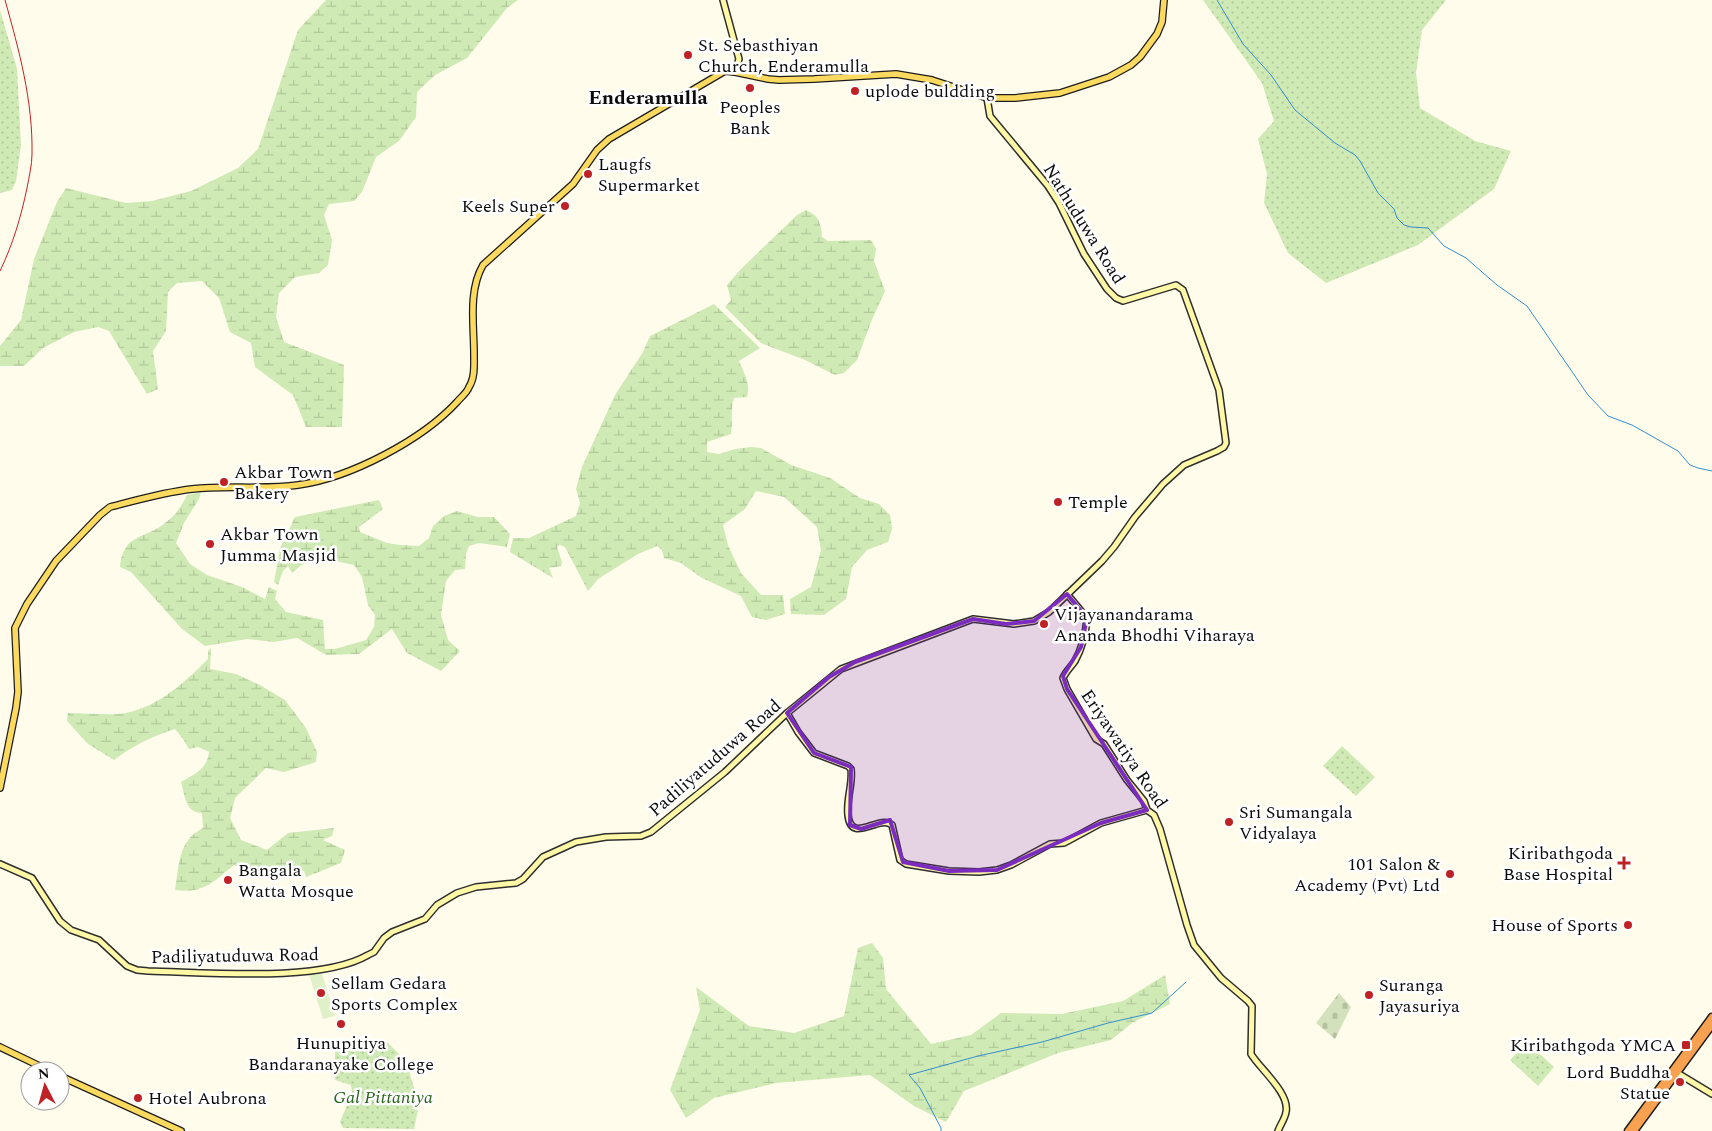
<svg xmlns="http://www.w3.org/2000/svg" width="1712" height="1131" viewBox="0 0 1712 1131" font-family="Spectral,serif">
  <defs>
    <pattern id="grass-dots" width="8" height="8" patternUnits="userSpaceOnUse" patternTransform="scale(1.25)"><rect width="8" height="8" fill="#cfeab5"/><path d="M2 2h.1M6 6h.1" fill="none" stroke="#b1c89a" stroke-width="1.8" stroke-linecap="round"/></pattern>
    <pattern id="wetland-marsh" width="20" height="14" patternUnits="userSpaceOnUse" patternTransform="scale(1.25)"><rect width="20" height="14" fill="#cfeab5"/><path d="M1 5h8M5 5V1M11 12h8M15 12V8" fill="none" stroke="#b1c89a"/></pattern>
    <pattern id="cemetery-stones" width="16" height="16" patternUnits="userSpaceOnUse" patternTransform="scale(1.25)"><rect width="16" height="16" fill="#d4e1bd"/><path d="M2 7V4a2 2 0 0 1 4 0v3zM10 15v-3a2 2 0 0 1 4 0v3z" fill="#b5c0a1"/></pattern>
  </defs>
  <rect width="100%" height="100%" fill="#fffcec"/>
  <g fill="url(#grass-dots)">
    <polygon points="1203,0 1446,0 1422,30 1416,73 1420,108 1475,141 1511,151 1494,189 1418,245 1326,283 1288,253 1264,203 1267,174 1258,139 1274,121 1262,83"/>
    <polygon points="0,10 17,69 21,145 16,181 12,190 0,193"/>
    <polygon points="1342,746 1375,777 1356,796 1323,766"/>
    <polygon points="348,1039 380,1039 388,1043 406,1061 419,1105 414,1129 343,1128 340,1122 352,1093 351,1085 335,1080 335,1049 341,1041"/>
    <polygon points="1527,1042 1554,1067 1538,1086 1510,1060"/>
  </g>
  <g fill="url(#wetland-marsh)">
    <polygon points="326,0 518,0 507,8 467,58 435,75 417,92 416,117 399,141 376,157 362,192 354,201 329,204 324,215 332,240 328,265 319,273 295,277 279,293 276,317 284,342 344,365 342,427 306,427 293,395 255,367 251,343 230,332 219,298 202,281 177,283 168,292 166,331 153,351 158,389 147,394 109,331 98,327 74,332 43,348 24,366 0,366 0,346 21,320 34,259 57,202 66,188 126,203 152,201 191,191 238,168 258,149 298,30"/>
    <path d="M806,210C819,216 821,223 822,237L828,241L871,240L876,249L874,261L885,291L871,322L857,360L844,373L835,375L805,360L761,343L725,307L731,300L727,285L740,270L797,215Z"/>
    <path d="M714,304L760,348L739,361C744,373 751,384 747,397L734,398C730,410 733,421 731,434L707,442V452L719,454L735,449L751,447L761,448L791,465L830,478L860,498L879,504L890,515L892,529L888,542L867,550L852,567L846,599L824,615L791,614L790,599L811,587L821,550L817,527L784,497L756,491L745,509L723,525L728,545L741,573L761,595H783L785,614L766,620L752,617L741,596L702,578L681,563L664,558L662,550L657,546L638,554L598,579L588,591L565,547L560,545L557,547L562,562L561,566L549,568L553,578L510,552L513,538H529L576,516L580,503L576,489L582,467L615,395L643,352L650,336Z"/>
    <path d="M201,492L199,499L184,523L176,543L190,564L207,575L242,587L265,599L269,587L277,591L275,599L286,612L323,620L325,649H335L366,640L374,627L375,615L368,605L362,577L354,565C327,560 314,552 292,573L288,566L283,571L278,585L274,582L280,549L295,517L379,500L383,509L359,527L360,532L387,543L400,545L419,546L429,538L433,526L444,516L457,511L478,517H494L510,534L507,547L479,543L469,546L466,554L465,569L455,570L446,581L441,615L448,640L460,651L441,671L407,653L392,629L359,654L326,655L297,638L274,642L247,639L205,646L182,629L131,572L120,567C123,533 144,540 165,523C176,515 181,507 187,495Z"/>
    <path d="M211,648L210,669L236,674L260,685L285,700L306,728L317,752L316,762L284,772L266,768L235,798L230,818L241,840L267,850L288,833L334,828L332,836L323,840L345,850L341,863L306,877L304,871L275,866L255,870L234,865C213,882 204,894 175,890C179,866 178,840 203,828L202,813C185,813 185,795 181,782C195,774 207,769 209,752L198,747L189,749L183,739L175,729C153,736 132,746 114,760L88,744L67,721L68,713C84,713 101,715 118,714C154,711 184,683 208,659V651Z"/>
    <polygon points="872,943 883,958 886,989 931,1044 971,1035 1001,1013 1062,1014 1123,1001 1165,975 1170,1004 1132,1023 1111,1040 1058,1053 964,1091 946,1122 914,1106 870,1075 776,1083 714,1098 686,1118 670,1090 700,1010 696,987 749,1026 794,1033 844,1016 858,948"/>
  </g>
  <polygon fill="url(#cemetery-stones)" points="1339,993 1351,1007 1335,1039 1316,1023"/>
  <polygon fill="#e1f1c7" points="321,970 335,1016 323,1019 308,971"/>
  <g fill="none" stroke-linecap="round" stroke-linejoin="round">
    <g stroke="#358ed0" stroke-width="1">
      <polyline points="1217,0 1243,44 1271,75 1295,110 1335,143 1355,155 1360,161 1378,193 1394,209 1397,218 1404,225 1411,227 1428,228 1444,246 1466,258 1497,285 1527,306 1588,395 1608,416 1632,425 1678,451 1690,465 1698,468 1712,471"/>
      <polyline points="941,1131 941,1128 920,1088 909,1075 978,1056 1042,1042 1108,1023 1152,1013 1186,982"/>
    </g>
    <defs>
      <g id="secondary">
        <polyline points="723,0 739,59 735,72"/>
        <path d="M1067,594L1087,618C1086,633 1082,648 1075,661C1071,667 1066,671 1063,678L1067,689L1096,739L1104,744L1127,780L1144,801L1147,810L1154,815L1160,829L1187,925L1194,945L1221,978L1248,1001L1252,1006L1251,1054C1260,1069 1290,1093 1286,1112C1285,1119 1280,1125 1278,1131"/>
        <path d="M787,713L798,732L814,753L848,766L851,769C853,784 846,800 848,815C851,845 879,814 892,825L900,860L906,864L949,871L979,872L997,870L1011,865L1050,844L1064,843L1101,823L1147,810"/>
        <path d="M0,864L32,878L60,921L71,930L99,940L127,966L137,970L148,971C205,972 320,983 368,955L374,952L384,938L392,932L425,919L437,905L457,893L476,887L516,883L523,879L543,857L576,842L606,837L641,836L651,832L725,772L787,713L841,669L973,619L1014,624L1034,621L1049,612L1102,561L1114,547L1135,517L1163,484L1184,465L1217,451L1224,447L1226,443L1219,390L1183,290L1176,285L1123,301L1116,298L1107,289L1084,254L1059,203L1048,186L990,116L987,98"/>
        <polyline points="1674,1071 1712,1094"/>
      </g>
      <g id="primary">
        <path d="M0,788L16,708L18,692L15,628L27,604L56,561L100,515L110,507C137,500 165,492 192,489C227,485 263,490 298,485C350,478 422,440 457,402C461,397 467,393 469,387C475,378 474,365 474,354C474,325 468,291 483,265L573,184L597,150L609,139L725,71L735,72L768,79L779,80L814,79L896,74L932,80L987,98H1015L1060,93L1109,77L1131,65L1140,57L1157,34L1162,22L1164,0"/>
        <polyline points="0,1047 50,1071"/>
        <polyline points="60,1076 181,1131"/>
      </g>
      <g id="highway">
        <polyline points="1628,1131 1712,1017"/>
        <polyline points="1634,1131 1712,1025"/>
      </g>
    </defs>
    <use href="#secondary" stroke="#2e2e2e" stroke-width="8"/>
    <use href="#primary" stroke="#1d1d1d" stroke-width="8"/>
    <use href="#highway" stroke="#1d1d1d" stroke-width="9"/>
    <use href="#secondary" stroke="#fff8a7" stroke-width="5"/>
    <use href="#primary" stroke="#fcda5f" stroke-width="5.5"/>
    <use href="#highway" stroke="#f8a251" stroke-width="6"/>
    <path stroke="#bf2225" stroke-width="1" d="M0,271C13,244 21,217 27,188C29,177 32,165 32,154C33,101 19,50 5,0"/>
  </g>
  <path fill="#7b2cbf" fill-opacity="0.2" stroke="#7b2cbf" stroke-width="4" stroke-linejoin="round" d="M1067,594L1087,618L1081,647L1063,676L1067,689L1147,810L1101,823L997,870L949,871L903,862L890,820L861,829L850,825L851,767L814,753L787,713L829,677L855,662L973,619L1006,624L1034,621Z"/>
  <g fill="#bf2225" stroke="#fff" stroke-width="2">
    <circle cx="688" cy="55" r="5"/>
    <circle cx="750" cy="88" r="5"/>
    <circle cx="855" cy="91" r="5"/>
    <circle cx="588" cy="174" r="5"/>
    <circle cx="565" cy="206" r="5"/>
    <circle cx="224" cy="482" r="5"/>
    <circle cx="1058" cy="502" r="5"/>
    <circle cx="210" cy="544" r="5"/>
    <circle cx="1044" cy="624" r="5"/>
    <circle cx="1229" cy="822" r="5"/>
    <path d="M1621.5 855.5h5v5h5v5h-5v5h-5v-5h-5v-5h5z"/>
    <circle cx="1450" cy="874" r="5"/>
    <circle cx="228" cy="880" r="5"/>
    <circle cx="1628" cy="925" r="5"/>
    <circle cx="321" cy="993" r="5"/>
    <circle cx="1369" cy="995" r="5"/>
    <circle cx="341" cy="1024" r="5"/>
    <rect x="1681" y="1040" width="10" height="10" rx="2.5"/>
    <circle cx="1680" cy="1082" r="5"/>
    <circle cx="138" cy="1098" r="5"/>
  </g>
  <g text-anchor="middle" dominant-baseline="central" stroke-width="5" stroke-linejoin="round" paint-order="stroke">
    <g font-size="18" fill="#0c0c0c" stroke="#fff" text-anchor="start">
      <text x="698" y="45">St. Sebasthiyan<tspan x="698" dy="21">Church, Enderamulla</tspan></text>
      <text x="865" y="91">uplode buldding</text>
      <text x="750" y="107" text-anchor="middle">Peoples<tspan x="750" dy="21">Bank</tspan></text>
      <text x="598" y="164">Laugfs<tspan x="598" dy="21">Supermarket</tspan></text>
      <text x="555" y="206" text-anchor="end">Keels Super</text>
      <text x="234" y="472">Akbar Town<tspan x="234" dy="21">Bakery</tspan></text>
      <text x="1068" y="502">Temple</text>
      <text x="220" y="534">Akbar Town<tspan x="220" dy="21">Jumma Masjid</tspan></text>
      <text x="1054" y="614">Vijayanandarama<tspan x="1054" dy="21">Ananda Bhodhi Viharaya</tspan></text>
      <text x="1239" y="812">Sri Sumangala<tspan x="1239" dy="21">Vidyalaya</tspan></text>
      <text x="1613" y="853" text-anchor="end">Kiribathgoda<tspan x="1613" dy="21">Base Hospital</tspan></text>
      <text x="1440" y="864" text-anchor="end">101 Salon &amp;<tspan x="1440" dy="21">Academy (Pvt) Ltd</tspan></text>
      <text x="238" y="870">Bangala<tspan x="238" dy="21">Watta Mosque</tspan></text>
      <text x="1618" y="925" text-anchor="end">House of Sports</text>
      <text x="331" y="983">Sellam Gedara<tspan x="331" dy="21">Sports Complex</tspan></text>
      <text x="1379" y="985">Suranga<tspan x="1379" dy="21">Jayasuriya</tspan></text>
      <text x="341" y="1043" text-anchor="middle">Hunupitiya<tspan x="341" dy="21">Bandaranayake College</tspan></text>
      <text x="1676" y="1045" text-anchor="end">Kiribathgoda YMCA</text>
      <text x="1670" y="1072" text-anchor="end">Lord Buddha<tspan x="1670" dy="21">Statue</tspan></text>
      <text x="148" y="1098">Hotel Aubrona</text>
    </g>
    <g font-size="18" fill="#0c0c0c" stroke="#fff">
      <text transform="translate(1084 224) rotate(58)">Nathuduwa Road</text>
      <text transform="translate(1124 749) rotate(56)">Eriyawatiya Road</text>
      <text transform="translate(715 758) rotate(-41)">Padiliyatuduwa Road</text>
      <text transform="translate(235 956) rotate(-1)">Padiliyatuduwa Road</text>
    </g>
    <g font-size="18" font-style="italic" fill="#29651c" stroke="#fff">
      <text x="383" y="1097">Gal Pittaniya</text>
    </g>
    <g font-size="20" font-weight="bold" fill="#0c0c0c" stroke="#fff">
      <text x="648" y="98">Enderamulla</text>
    </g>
  </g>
  <g transform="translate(45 1086) rotate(354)"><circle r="24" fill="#ffffff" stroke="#9e9e9e"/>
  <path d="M0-4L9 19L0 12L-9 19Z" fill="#bf2225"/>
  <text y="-8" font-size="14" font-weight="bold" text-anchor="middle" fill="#0c0c0c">N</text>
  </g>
</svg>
